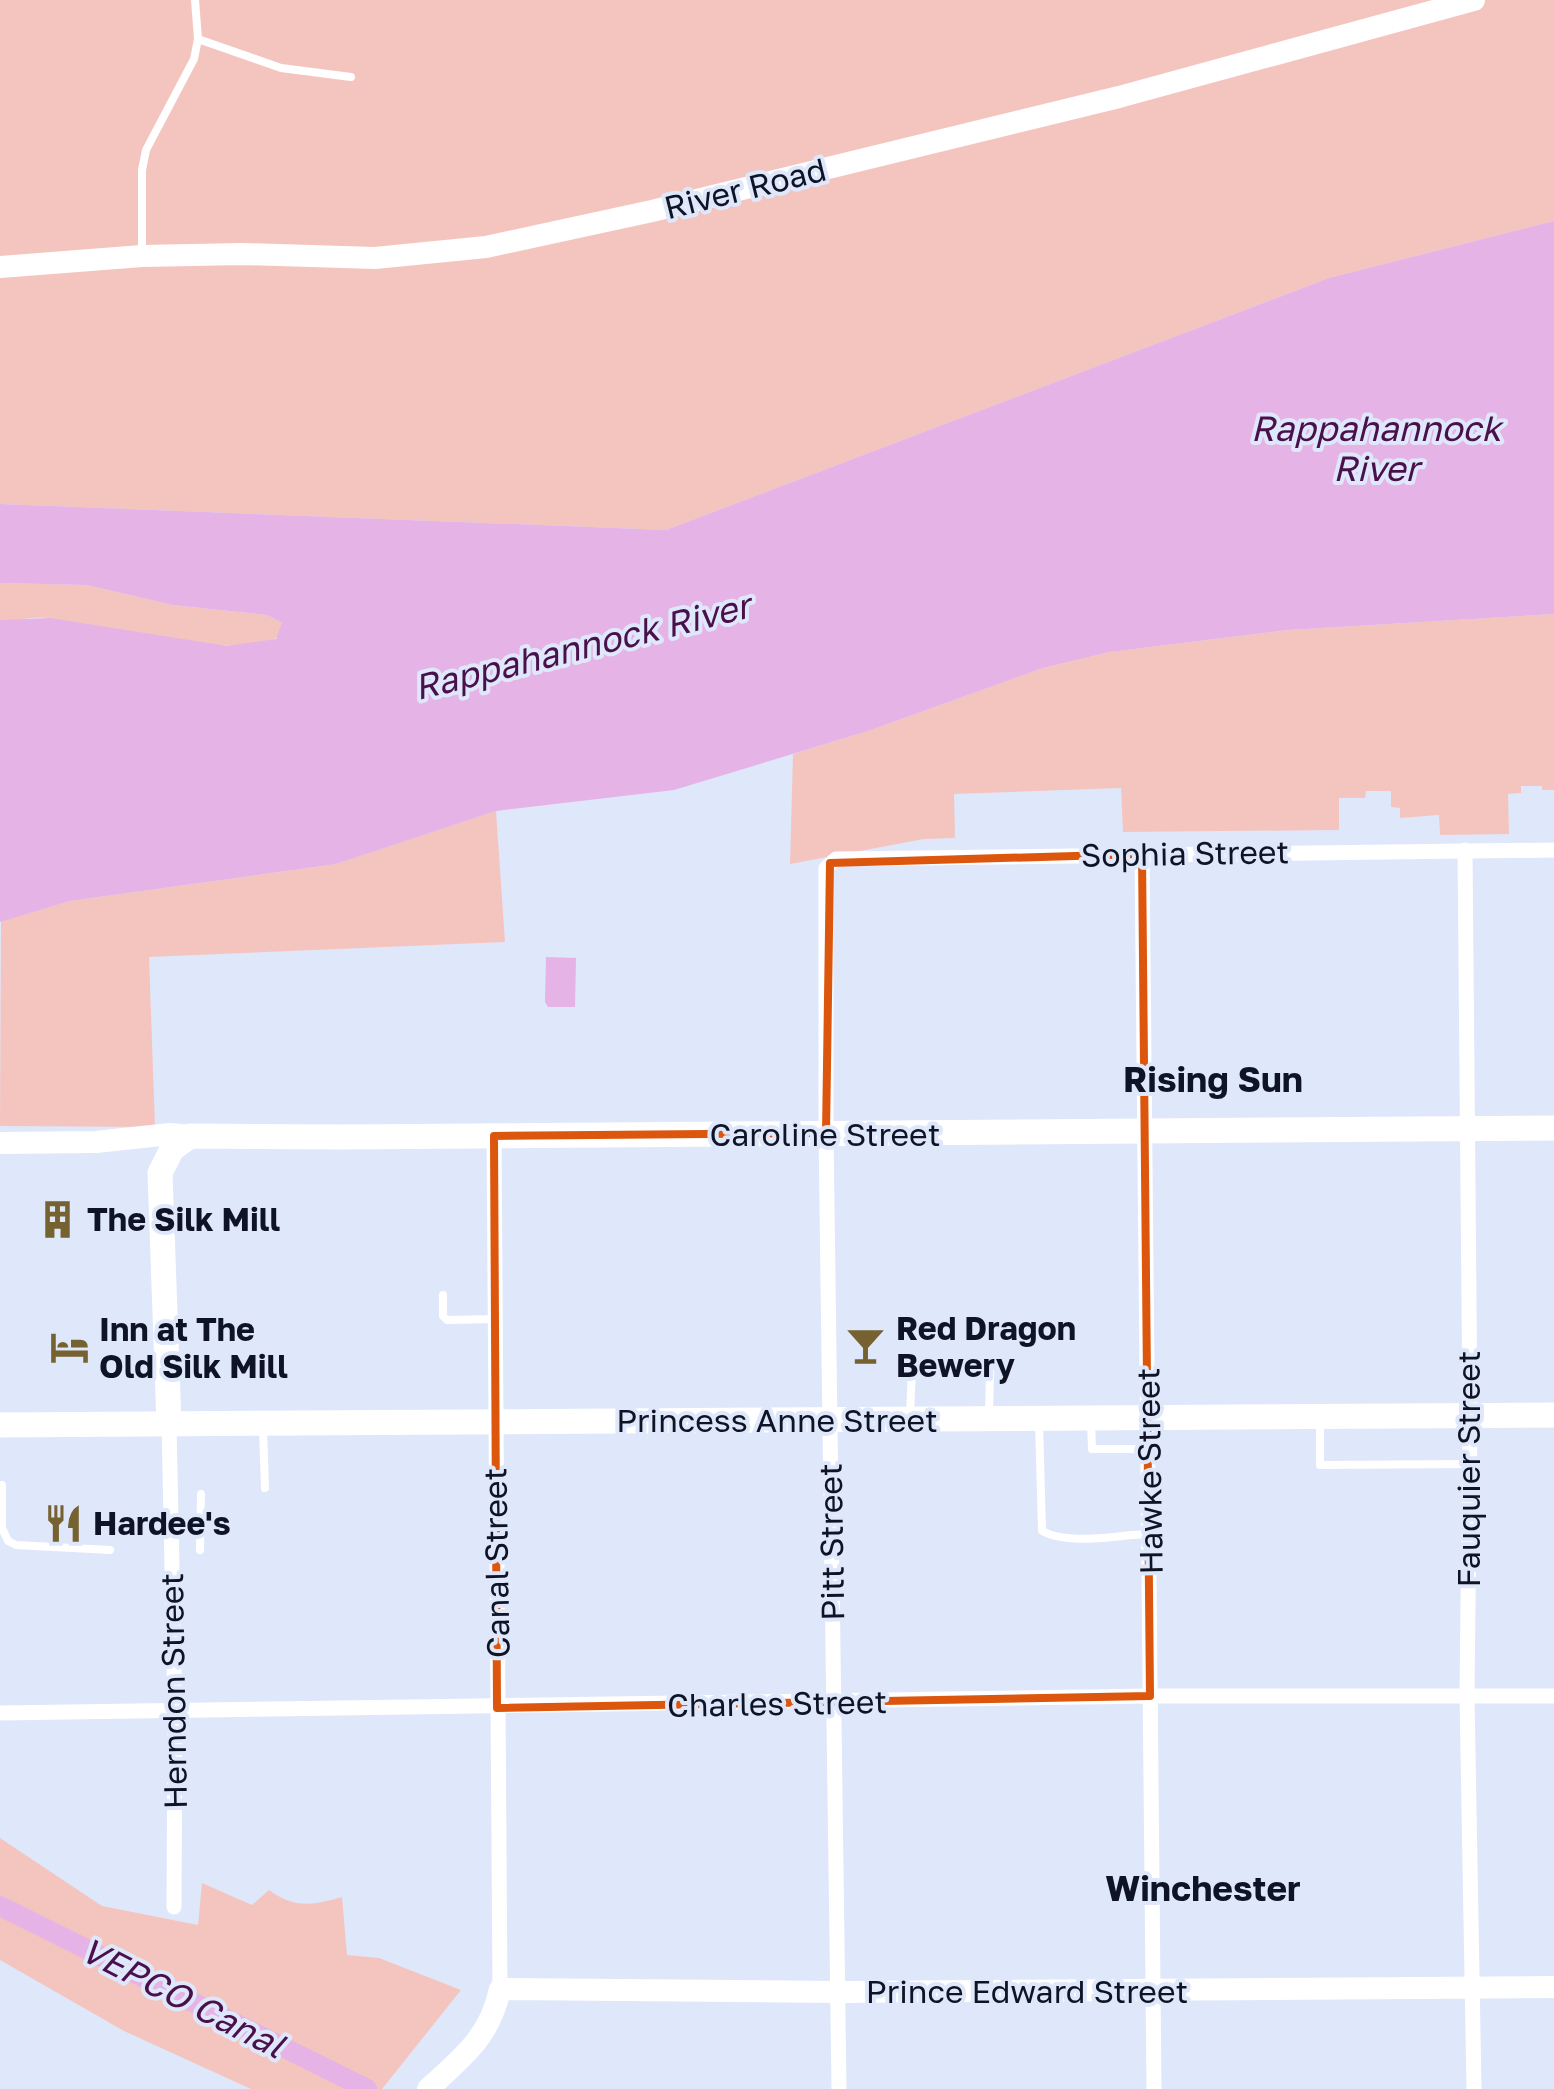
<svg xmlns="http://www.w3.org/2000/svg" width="1554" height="2089" viewBox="0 0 1554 2089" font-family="'Golos Text',sans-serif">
  <rect width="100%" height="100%" fill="#dfe7fa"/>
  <g fill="#f4c5bf">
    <polygon points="0,0 1554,0 1554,221 1329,278 666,530 0,504"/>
    <path d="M0,583L87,585L172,605L267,615L282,623C280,632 279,638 270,641C229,658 96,625 46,618C31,616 16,622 0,620Z"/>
    <polygon points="1554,614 1554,790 1542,790 1542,786 1521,786 1521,793 1508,794 1509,834 1440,835 1439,815 1400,818 1400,808 1391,807 1391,791 1366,791 1365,798 1339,798 1339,830 1123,832 1121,788 954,794 955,838 924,839 790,864 793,754 868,731 1043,668 1110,652 1289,630"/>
    <polygon points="496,811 505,942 149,957 155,1127 0,1126 1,921 70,901 336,864"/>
    <path d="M0,1838L102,1906L198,1925L202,1883L252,1905L269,1890C294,1909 314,1905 342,1897L347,1955L379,1958L461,1990L382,2089H251L124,2031L0,1960Z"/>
  </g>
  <g fill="#e5b3e5">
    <polygon points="1554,221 1554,614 1288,630 1110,652 1043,668 868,731 674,790 496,811 336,864 70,901 0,922 0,620 50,618 227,646 276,639 282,623 267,615 172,605 87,585 0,583 0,504 666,530 1329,278"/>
    <polygon points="546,957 576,958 575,1007 548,1007 545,1002"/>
  </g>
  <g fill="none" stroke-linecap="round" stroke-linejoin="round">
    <polyline stroke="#e5b3e5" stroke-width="20" points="0,1906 367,2089"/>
    <g stroke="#fff" stroke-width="8">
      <polyline points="198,39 281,68 351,77"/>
      <polyline points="142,252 142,170 146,150 194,59 198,39 195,0"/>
      <polyline points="443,1295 443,1316 447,1320 494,1319"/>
      <polyline points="910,1414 912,1369 990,1372 989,1413"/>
      <polyline points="1320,1420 1320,1465 1469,1464"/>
      <polyline points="1091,1421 1092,1449 1149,1449"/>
      <path d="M1039,1423L1042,1531C1070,1546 1116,1535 1148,1534"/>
      <polyline points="263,1428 265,1488"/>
      <polyline points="2,1485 2,1528 8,1541 16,1545 110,1550"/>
      <polyline points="200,1550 201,1494"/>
    </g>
    <g stroke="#fff" stroke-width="15">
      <polyline points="1465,850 1470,1415 1467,1696 1474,2089"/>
      <polyline points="1142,854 1154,2089"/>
      <polyline points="494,1136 500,1989"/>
      <polyline points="169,1424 175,1711 174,1907"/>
      <polyline points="0,1713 1150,1696 1554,1696"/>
      <polyline points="839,2089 826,1133 826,868 836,859 1554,850"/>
    </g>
    <g stroke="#fff" stroke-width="22">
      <polyline points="0,267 142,256 243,254 375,258 486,247 652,211 1119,97 1474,0"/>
      <polyline points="0,1143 96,1142 170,1134 190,1136"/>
      <path d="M428,2089C463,2057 490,2037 500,1989L838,1992L1554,1987"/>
    </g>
    <g stroke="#fff" stroke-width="25">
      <polyline points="169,1424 160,1173 172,1149 190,1136 342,1137 1554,1128"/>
      <polyline points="0,1425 1554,1415"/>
    </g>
  </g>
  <path fill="none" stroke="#dd560d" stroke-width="8" stroke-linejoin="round" d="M1142,854L1150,1696L497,1708L494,1136L826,1133L830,863Z"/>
  <defs>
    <symbol id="building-bare" viewBox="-9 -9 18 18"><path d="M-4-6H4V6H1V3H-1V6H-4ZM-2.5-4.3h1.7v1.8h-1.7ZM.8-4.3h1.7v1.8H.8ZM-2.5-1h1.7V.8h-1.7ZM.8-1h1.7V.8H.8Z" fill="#766131" stroke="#dfe7fa" stroke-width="2.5" paint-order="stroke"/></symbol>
    <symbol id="bar-bare" viewBox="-9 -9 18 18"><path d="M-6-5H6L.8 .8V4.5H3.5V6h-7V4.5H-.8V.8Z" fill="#766131" stroke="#dfe7fa" stroke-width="2.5" paint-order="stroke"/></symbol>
    <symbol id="hotel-bare" viewBox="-9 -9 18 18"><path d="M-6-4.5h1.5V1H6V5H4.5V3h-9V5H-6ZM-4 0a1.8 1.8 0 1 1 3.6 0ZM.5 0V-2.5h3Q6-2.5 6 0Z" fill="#766131" stroke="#dfe7fa" stroke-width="2.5" paint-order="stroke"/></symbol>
    <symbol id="restaurant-bare" viewBox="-9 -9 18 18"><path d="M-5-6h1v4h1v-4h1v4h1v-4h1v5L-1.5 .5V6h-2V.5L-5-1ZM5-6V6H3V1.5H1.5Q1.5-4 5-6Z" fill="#766131" stroke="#dfe7fa" stroke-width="2.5" paint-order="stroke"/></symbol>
  </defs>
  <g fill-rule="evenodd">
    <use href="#building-bare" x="30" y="1192" width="55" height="55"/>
    <use href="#bar-bare" x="838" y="1318" width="55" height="55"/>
    <use href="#hotel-bare" x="42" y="1320" width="55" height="55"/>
    <use href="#restaurant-bare" x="36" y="1496" width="55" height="55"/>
  </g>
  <g text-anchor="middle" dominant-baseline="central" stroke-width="8" stroke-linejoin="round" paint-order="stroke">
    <g font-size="32" fill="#0e1425" stroke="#dfe7fa">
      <text transform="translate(745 188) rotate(-14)">River Road</text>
      <text transform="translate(1185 853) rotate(-1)">Sophia Street</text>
      <text x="825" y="1134">Caroline Street</text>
      <text x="777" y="1420">Princess Anne Street</text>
      <text transform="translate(1468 1469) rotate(-90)">Fauquier Street</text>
      <text transform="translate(1149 1471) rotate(-91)">Hawke Street</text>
      <text transform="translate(831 1542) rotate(-91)">Pitt Street</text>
      <text transform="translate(496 1563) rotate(-91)">Canal Street</text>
      <text transform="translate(173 1691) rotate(-91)">Herndon Street</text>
      <text transform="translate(777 1703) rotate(-1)">Charles Street</text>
      <text x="1027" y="1991">Prince Edward Street</text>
    </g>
    <g font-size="32" font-weight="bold" fill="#0e1425" stroke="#dfe7fa" text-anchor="start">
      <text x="87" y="1219">The Silk Mill</text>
      <text x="896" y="1328">Red Dragon<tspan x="896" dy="37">Bewery</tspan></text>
      <text x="99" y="1329">Inn at The<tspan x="99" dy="37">Old Silk Mill</tspan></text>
      <text x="93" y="1523">Hardee's</text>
    </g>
    <g font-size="35" font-style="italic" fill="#4a104c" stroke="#dfe7fa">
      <text x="1376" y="428">Rappahannock<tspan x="1376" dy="40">River</tspan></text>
      <text transform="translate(582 646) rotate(-14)">Rappahannock River</text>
      <text transform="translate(183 1997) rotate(27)">VEPCO Canal</text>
    </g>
    <g font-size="35" font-weight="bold" fill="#0e1425" stroke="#dfe7fa">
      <text x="1213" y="1079">Rising Sun</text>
      <text x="1203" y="1888">Winchester</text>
    </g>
  </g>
</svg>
